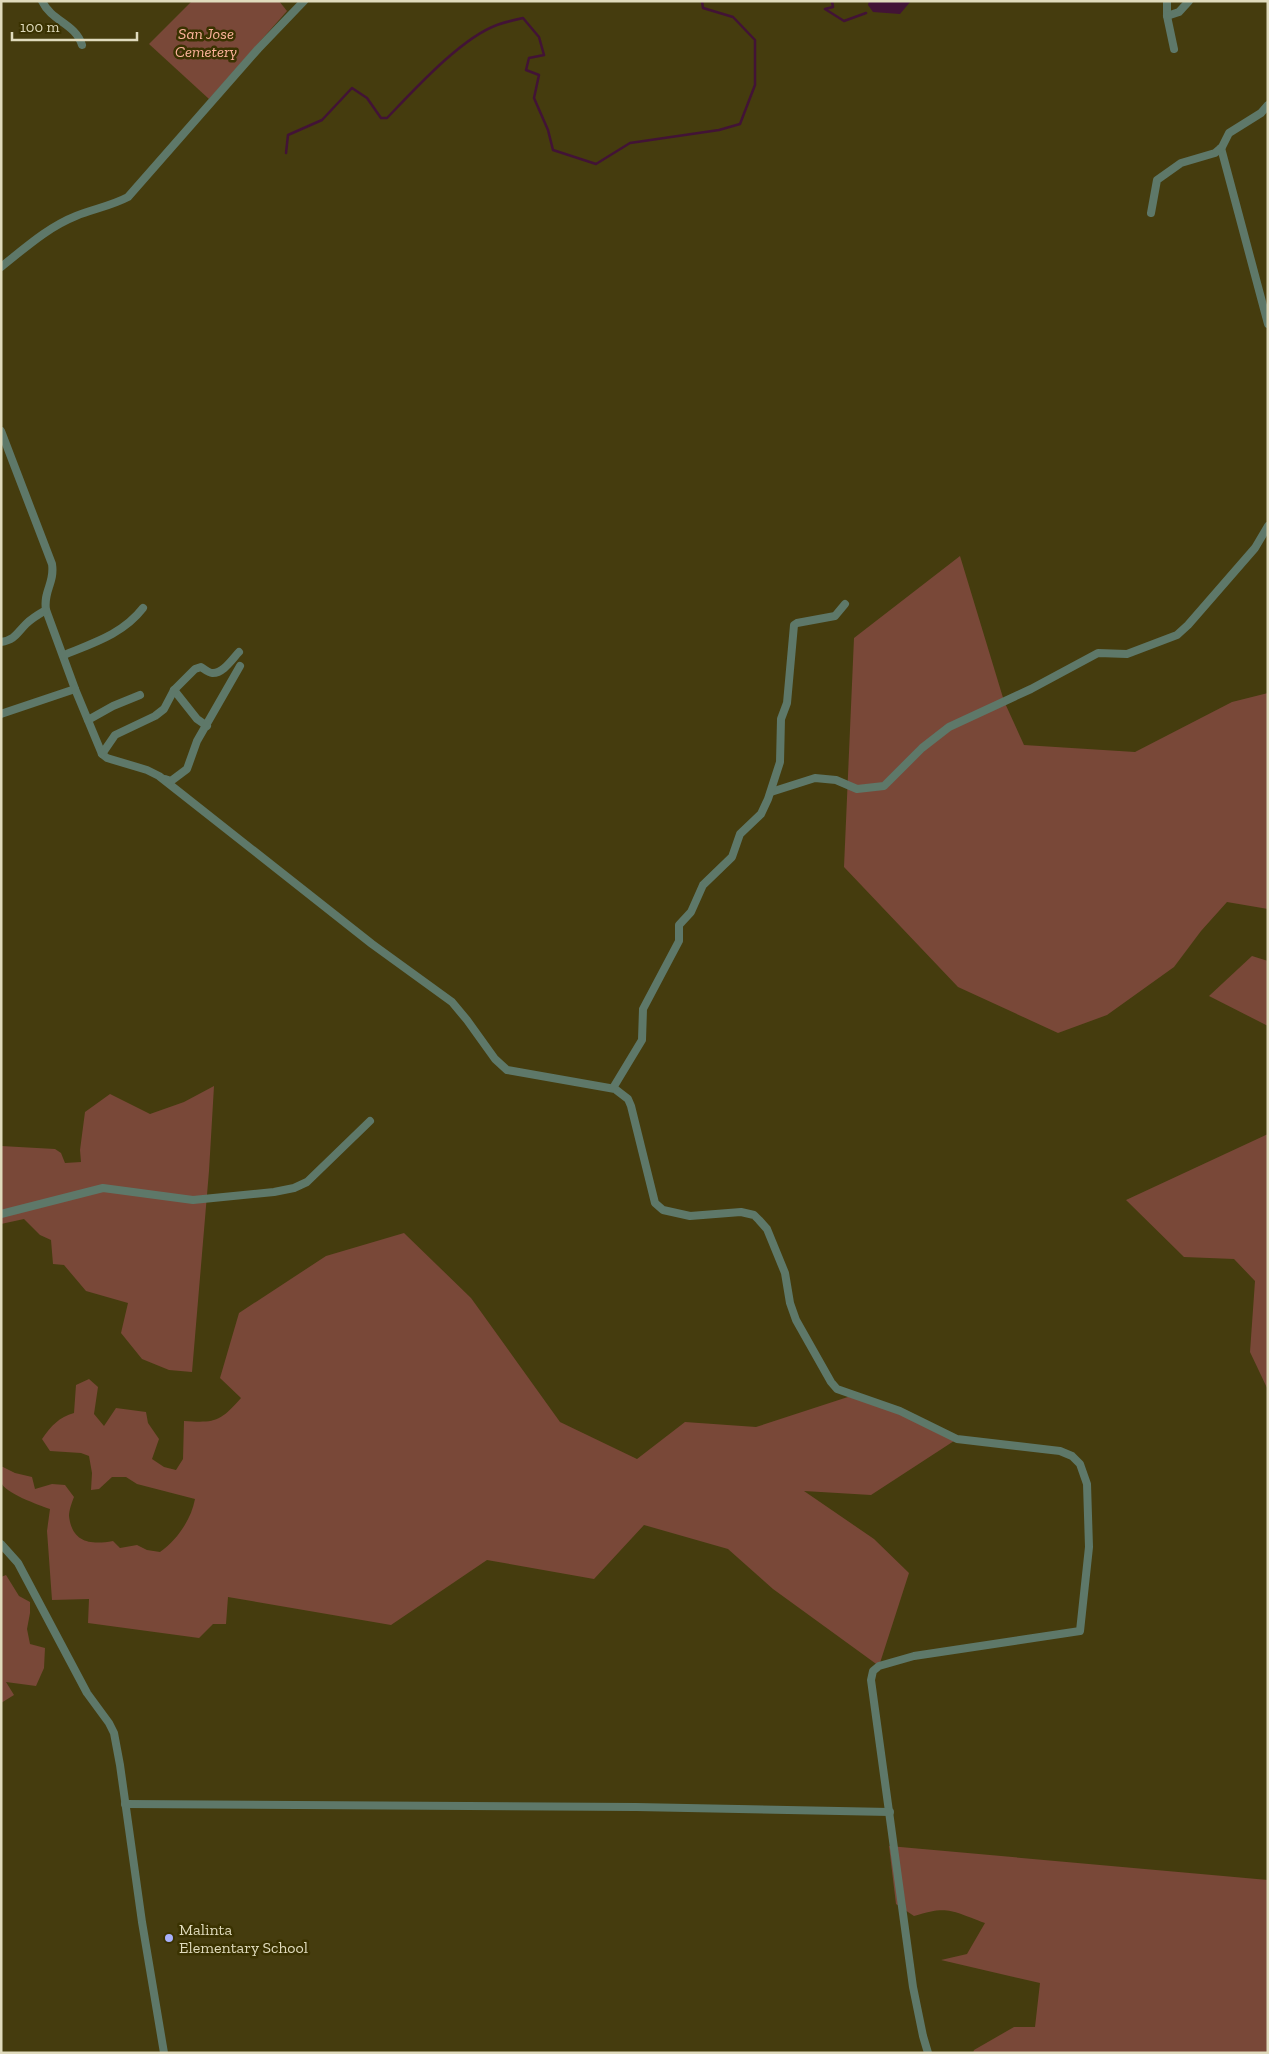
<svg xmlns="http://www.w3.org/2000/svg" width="1269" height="2054" viewBox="0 0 1269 2054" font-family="'Zilla Slab',serif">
  <rect width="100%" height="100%" fill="#453c0e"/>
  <g fill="#794838">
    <polygon points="192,1 279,1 287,11 209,99 149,44"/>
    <polygon points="960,556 1004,701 1024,745 1135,752 1232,702 1268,693 1268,909 1227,902 1201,931 1174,967 1107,1015 1058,1033 958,987 844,867 854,638"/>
    <polygon points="1252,956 1268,961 1268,1026 1209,996"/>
    <polygon points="214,1086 209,1171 192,1372 169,1370 142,1359 121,1333 128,1303 86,1291 64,1265 53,1264 51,1240 40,1235 24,1219 1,1224 1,1146 55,1149 61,1153 65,1163 81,1162 80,1150 85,1112 110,1094 150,1114 184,1102"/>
    <polygon points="1268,1134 1268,1390 1250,1352 1255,1281 1234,1259 1184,1257 1126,1200"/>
    <path d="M404,1233L471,1298L560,1422L637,1459L685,1422L756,1427L854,1395L957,1439L871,1495L804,1491L874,1539L909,1573L879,1666L773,1589L728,1549L644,1525L594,1579L487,1560L391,1625L228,1597L226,1624H213L199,1638L88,1623L89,1599L52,1600L47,1531L50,1509C39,1505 4,1493 1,1482C0,1477 1,1470 1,1466L15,1473L32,1477L35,1489L52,1484L65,1485L74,1497C72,1502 69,1510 69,1516C72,1543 91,1545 113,1541L120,1548L137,1545L147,1550L160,1552C177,1540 191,1520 195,1499L137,1484L126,1477H112L99,1489L91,1490L92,1473L89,1456L81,1453L50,1451L42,1439C51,1426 59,1417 74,1413L76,1385L89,1379L98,1387L94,1414L104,1426L116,1408L146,1412L148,1423L159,1439L152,1459L164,1467L176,1470L183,1459L184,1421C215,1423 220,1422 241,1398L220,1378L239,1313L326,1256Z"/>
    <polygon points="6,1575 19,1596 30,1602 30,1613 27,1629 30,1644 45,1648 44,1668 36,1686 6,1682 14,1695 1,1703 1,1577"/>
    <path d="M889,1846L1268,1880V2053H973L974,2050L1014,2027H1035L1040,1983L941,1960L967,1954L985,1923C952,1911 948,1905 914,1916L896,1904Z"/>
  </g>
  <polygon fill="#421336" points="869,1 911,1 900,14 873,12 868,5"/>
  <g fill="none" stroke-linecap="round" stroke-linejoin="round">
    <g stroke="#421336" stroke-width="2.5">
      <polyline points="832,1 833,7 825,9 844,21 866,13"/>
      <path d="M286,153L288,135L322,120L352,88L367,98L381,118H387C414,90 461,38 497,25C505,22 514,20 523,18L539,37L544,55L529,58L526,70L539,75L534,98L548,130L553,150L596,164L630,143L719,130L740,124L755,85V40L733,17L703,8L702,1"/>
    </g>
    <g stroke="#5e7869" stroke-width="8">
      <path d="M42,1C52,22 75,23 82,45"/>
      <polyline points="1167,1 1167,16 1174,49"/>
      <polyline points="1167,16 1179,12 1189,1"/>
      <polyline points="1221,148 1268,324"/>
      <polyline points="1151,213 1157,180 1181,163 1215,153 1222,147 1229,133 1261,113 1268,105"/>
      <path d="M1,267C25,248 48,227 76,216C93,209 111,206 128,197L258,49L304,1"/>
      <path d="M1,431L52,564C55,583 43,591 46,610L75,689L1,714"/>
      <path d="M1,642C15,640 17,633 26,624C32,618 39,614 46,610"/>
      <path d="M64,655C93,643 123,634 143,608"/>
      <polyline points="75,689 102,754 107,758 147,770 159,776 372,944 452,1002 467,1020 495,1059 507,1070 615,1089 628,1099 631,1106 655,1203 663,1210 690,1216 741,1212 754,1215 759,1220 767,1229 785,1273 790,1303 796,1320 831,1382 837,1389 900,1411 957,1439 1060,1451 1072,1456 1080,1464 1087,1484 1089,1547 1080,1631 914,1656 879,1666 873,1671 871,1680 913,1987 923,2036 928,2053"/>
      <polyline points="174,690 197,719 207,726"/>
      <polyline points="88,720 113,706 140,695"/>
      <path d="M102,754L115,735L155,716L164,709L174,690L195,669L201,667C204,669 209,673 212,673C223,674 233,658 239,652"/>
      <polyline points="165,779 171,781 187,769 197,741 240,666"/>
      <polyline points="771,792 815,778 836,780 857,789 884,786 922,748 949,727 1031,689 1098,653 1127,654 1177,635 1188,625 1255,548 1268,526"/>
      <polyline points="613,1088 642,1040 643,1009 679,941 679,925 691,912 703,885 732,857 740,834 761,814 768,799 780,762 781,719 787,703 794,625 797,623 835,616 845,604"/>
      <polyline points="1,1214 103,1188 193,1200 274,1192 294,1188 307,1182 370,1121"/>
      <polyline points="1,1544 18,1563 87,1693 109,1723 114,1733 120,1765 142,1922 164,2053"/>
      <polyline points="125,1804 636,1807 890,1812"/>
    </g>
  </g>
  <circle fill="#a8b0fc" stroke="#3a3201" stroke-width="2" cx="169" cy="1938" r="5"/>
  <g text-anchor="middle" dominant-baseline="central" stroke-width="5" stroke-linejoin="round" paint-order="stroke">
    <g font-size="16" font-style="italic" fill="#feb49c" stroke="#3a3201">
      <text x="206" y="33">San Jose<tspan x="206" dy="18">Cemetery</tspan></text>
    </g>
    <g font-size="16" fill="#e0dbbd" stroke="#3a3201" text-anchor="start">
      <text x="179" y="1929">Malinta<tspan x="179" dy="18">Elementary School</tspan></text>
    </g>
  </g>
  <rect width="1269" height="2054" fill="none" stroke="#e0dbbd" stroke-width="5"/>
  <path d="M12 32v8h125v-8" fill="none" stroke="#e0dbbd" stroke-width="2.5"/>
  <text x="20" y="32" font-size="15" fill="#e0dbbd" stroke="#3a3201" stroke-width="4" paint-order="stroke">100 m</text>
</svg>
